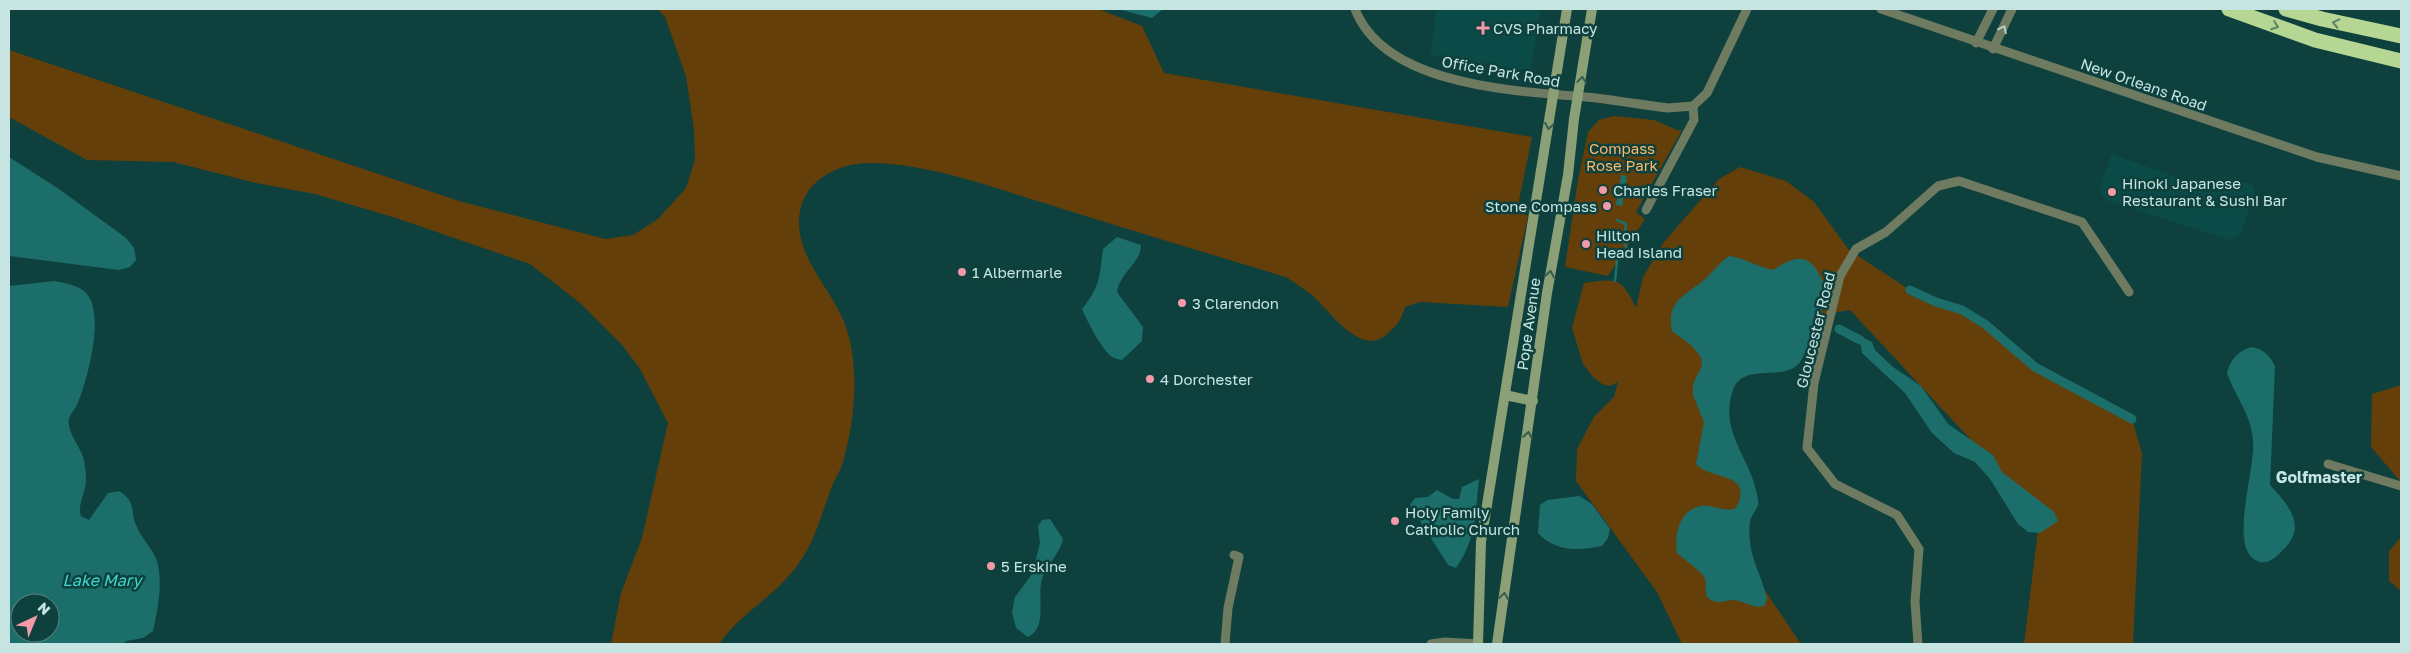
<svg xmlns="http://www.w3.org/2000/svg" width="2410" height="653" viewBox="0 0 2410 653" font-family="'Golos Text',sans-serif">
  <rect width="100%" height="100%" fill="#0e403d"/>
  <g fill="#0b4b47">
    <polygon points="1437,9 1540,9 1531,71 1430,55"/>
    <polygon points="2112,154 2217,192 2224,176 2250,184 2255,189 2241,235 2230,240 2105,200 2099,188"/>
  </g>
  <g fill="#653f09">
    <path d="M658,9H1098L1142,26L1164,73L1532,137L1517,210L1528,216L1508,307L1420,302L1405,307C1400,322 1398,324 1386,335C1360,357 1329,310 1312,295C1304,289 1295,283 1286,277C1207,253 1127,229 1047,204C991,187 934,165 874,163C835,162 797,183 799,226C801,259 826,285 840,313C861,354 856,415 844,458C842,468 836,477 832,486C817,526 813,553 781,584C761,604 735,620 719,644H611L621,593L642,538L668,423L640,369L623,346L580,303L530,264L396,218L315,194L256,183L173,162L87,160L9,117V50L459,201L605,239L633,235L658,219L686,188L695,160L694,130L686,76L665,17Z"/>
    <polygon points="1614,116 1654,120 1677,130 1682,130 1636,212 1645,219 1608,276 1565,267 1578,180 1588,132 1599,120"/>
    <path d="M1740,167L1786,181L1814,202L1849,250L1910,290L1936,302L1962,310L1985,324L2035,367L2132,419L2142,453L2133,644H2024L2040,514L1850,310L1821,315L1711,384L1752,492L1731,540L1801,644H1682L1657,592L1576,481L1577,449L1594,417L1614,397L1618,382L1610,386L1602,384L1593,377L1583,364L1572,328L1584,283C1617,278 1622,278 1636,308L1643,277L1664,242L1719,179Z"/>
    <polygon points="2401,385 2401,482 2371,447 2372,394"/>
    <polygon points="2401,537 2401,591 2389,581 2389,551"/>
  </g>
  <g fill="#1c6e6a" fill-rule="evenodd">
    <polygon points="1118,9 1163,9 1152,18"/>
    <polygon points="9,157 59,189 126,238 134,248 136,260 130,267 119,270 9,256"/>
    <polygon points="1621,175 1627,176 1622,206 1616,205"/>
    <path d="M1117,237L1141,245C1141,263 1120,272 1117,292L1143,327L1142,341L1122,360C1119,359 1114,359 1111,356C1101,348 1087,321 1082,309C1101,285 1099,278 1103,249Z"/>
    <path d="M1729,256C1745,258 1757,267 1773,270C1792,258 1807,251 1819,274C1822,279 1826,286 1826,292C1823,314 1812,339 1802,359C1788,386 1741,358 1732,393C1721,430 1746,454 1755,486C1756,491 1759,500 1758,505C1757,509 1753,514 1751,518C1749,524 1749,534 1750,541C1751,560 1763,579 1767,599L1764,606C1753,609 1745,601 1734,600C1726,600 1719,604 1711,600C1702,595 1708,587 1705,579C1703,572 1683,559 1677,553C1674,535 1679,510 1701,506C1714,504 1723,513 1736,508C1755,471 1711,481 1696,464L1704,422L1693,395V384L1702,366L1701,357L1692,346L1672,331C1666,301 1685,296 1704,280C1713,272 1719,263 1729,256Z"/>
    <path d="M54,281C64,283 79,285 86,293C106,314 87,381 77,405C75,409 71,413 69,418C66,430 79,445 83,457C85,463 86,473 86,480C86,492 77,505 81,516L89,520L108,493L119,491C138,503 129,511 137,527C142,539 153,549 157,561C163,582 158,609 153,631L143,638L126,641L123,644H9V286ZM20,603H50V633H20Z"/>
    <polygon points="1862,337 1872,342 1875,350 1893,367 1921,386 1948,424 1993,455 2002,472 2054,512 2058,521 2040,533 2028,532 2018,524 1990,479 1975,462 1954,453 1932,433 1905,393 1862,353 1860,340"/>
    <path d="M2251,347C2264,349 2269,355 2275,366L2270,485C2287,503 2308,526 2284,549C2276,557 2267,567 2255,560C2229,545 2256,468 2253,440C2251,414 2235,396 2227,373C2230,360 2238,351 2251,347Z"/>
    <path d="M1479,479C1475,514 1477,538 1456,568L1448,565L1410,505L1415,498L1428,497L1437,490L1453,499H1459L1462,487Z"/>
    <path d="M1579,496L1592,504L1610,529L1608,538L1602,546C1578,551 1556,552 1538,533L1540,505L1547,500Z"/>
    <path d="M1050,519L1063,539C1060,555 1044,566 1041,583C1038,600 1047,628 1028,637L1016,628L1012,612L1015,597L1032,574L1040,543L1038,526L1042,520Z"/>
  </g>
  <g fill="none" stroke-linecap="round" stroke-linejoin="round">
    <polyline stroke="#1c6e6a" stroke-width="2.5" points="1615,281 1617,261 1627,250 1624,240 1626,224 1617,220"/>
    <g stroke="#1c6e6a" stroke-width="9">
      <polyline points="1910,290 1936,302 1962,310 1985,324 2035,367 2132,419"/>
      <polyline points="1839,329 1860,340"/>
    </g>
    <g stroke="#6e7b60" stroke-width="9">
      <path d="M1355,9C1386,89 1524,91 1596,98C1620,101 1644,105 1668,108L1693,106L1707,93L1747,9"/>
      <polyline points="1881,9 2317,157 2401,176"/>
      <polyline points="1976,43 1993,9"/>
      <polyline points="1993,49 2012,9"/>
      <polyline points="1646,210 1694,120 1693,106"/>
      <polyline points="2328,464 2401,486"/>
      <polyline points="1225,644 1228,608 1239,557 1234,555"/>
      <polyline points="1431,644 1445,642 1479,644"/>
      <polyline points="1918,644 1915,602 1919,549 1897,515 1835,484 1807,448 1814,383 1840,276 1856,249 1886,232 1938,186 1959,181 2082,222 2129,292"/>
    </g>
    <g stroke="#8ba076" stroke-width="10">
      <polyline points="1505,395 1533,401"/>
      <polyline points="1478,644 1481,542 1567,9"/>
      <polyline points="1497,644 1547,293 1568,175 1574,119 1592,9"/>
    </g>
    <g stroke="#b6d694" stroke-width="15">
      <polyline points="2229,9 2315,40 2401,61"/>
      <polyline points="2286,9 2322,19 2401,36"/>
    </g>
  </g>
  <defs><path id="oneway-chevron" d="M-2-3.5L2.5 0L-2 3.5" fill="none" stroke-width="1.6" stroke-linecap="round" stroke-linejoin="round" transform="scale(1.25)"/></defs>
  <g stroke="#5a8464">
    <use href="#oneway-chevron" transform="translate(2336 23) rotate(-167)"/>
    <use href="#oneway-chevron" transform="translate(2275 26) rotate(20)"/>
  </g>
  <use stroke="#b4d0c8" href="#oneway-chevron" transform="translate(2003 29) rotate(-64)"/>
  <g stroke="#345d4e">
    <use href="#oneway-chevron" transform="translate(1582 80) rotate(-82)"/>
    <use href="#oneway-chevron" transform="translate(1549 126) rotate(99)"/>
    <use href="#oneway-chevron" transform="translate(1550 274) rotate(-80)"/>
    <use href="#oneway-chevron" transform="translate(1528 435) rotate(-81)"/>
    <use href="#oneway-chevron" transform="translate(1504 596) rotate(-82)"/>
  </g>
  <g fill="#f39aa8" stroke="#0e403d" stroke-width="2">
    <path d="M1480.5 20.5h5v5h5v5h-5v5h-5v-5h-5v-5h5z"/>
    <circle cx="1603" cy="190" r="5"/>
    <circle cx="2112" cy="192" r="5"/>
    <circle cx="1607" cy="206" r="5"/>
    <circle cx="1586" cy="244" r="5"/>
    <circle cx="962" cy="272" r="5"/>
    <circle cx="1182" cy="303" r="5"/>
    <circle cx="1150" cy="379" r="5"/>
    <circle cx="1395" cy="521" r="5"/>
    <circle cx="991" cy="566" r="5"/>
  </g>
  <g text-anchor="middle" dominant-baseline="central" stroke-width="5" stroke-linejoin="round" paint-order="stroke">
    <g font-size="15" fill="#c6e5e2" stroke="#0e403d" text-anchor="start">
      <text x="1493" y="28">CVS Pharmacy</text>
      <text x="2122" y="183">Hinoki Japanese<tspan x="2122" dy="17">Restaurant &amp; Sushi Bar</tspan></text>
      <text x="1613" y="190">Charles Fraser</text>
      <text x="1597" y="206" text-anchor="end">Stone Compass</text>
      <text x="1596" y="235">Hilton<tspan x="1596" dy="17">Head Island</tspan></text>
      <text x="972" y="272">1 Albermarle</text>
      <text x="1192" y="303">3 Clarendon</text>
      <text x="1160" y="379">4 Dorchester</text>
      <text x="1405" y="512">Holy Family<tspan x="1405" dy="17">Catholic Church</tspan></text>
      <text x="1001" y="566">5 Erskine</text>
    </g>
    <g font-size="15" fill="#c6e5e2" stroke="#0e403d">
      <text transform="translate(1501 71) rotate(10)">Office Park Road</text>
      <text transform="translate(2144 84) rotate(19)">New Orleans Road</text>
      <text transform="translate(1528 324) rotate(-82)">Pope Avenue</text>
      <text transform="translate(1815 330) rotate(-76)">Gloucester Road</text>
    </g>
    <g font-size="15" fill="#fdb969" stroke="#0e403d">
      <text x="1622" y="148">Compass<tspan x="1622" dy="17">Rose Park</tspan></text>
    </g>
    <g font-size="16" font-weight="bold" fill="#c6e5e2" stroke="#0e403d">
      <text x="2319" y="477">Golfmaster</text>
    </g>
    <g font-size="16" font-style="italic" fill="#3ed8cf" stroke="#0e403d">
      <text x="102" y="580">Lake Mary</text>
    </g>
  </g>
  <rect width="2410" height="653" fill="none" stroke="#c6e5e2" stroke-width="20"/>
  <g transform="translate(35 618) rotate(44)"><circle r="24" fill="#0e403d" stroke="#58827f"/>
  <path d="M0-4L9 19L0 12L-9 19Z" fill="#f39aa8"/>
  <text y="-8" font-size="14" font-weight="bold" text-anchor="middle" fill="#c6e5e2">N</text>
  </g>
</svg>
